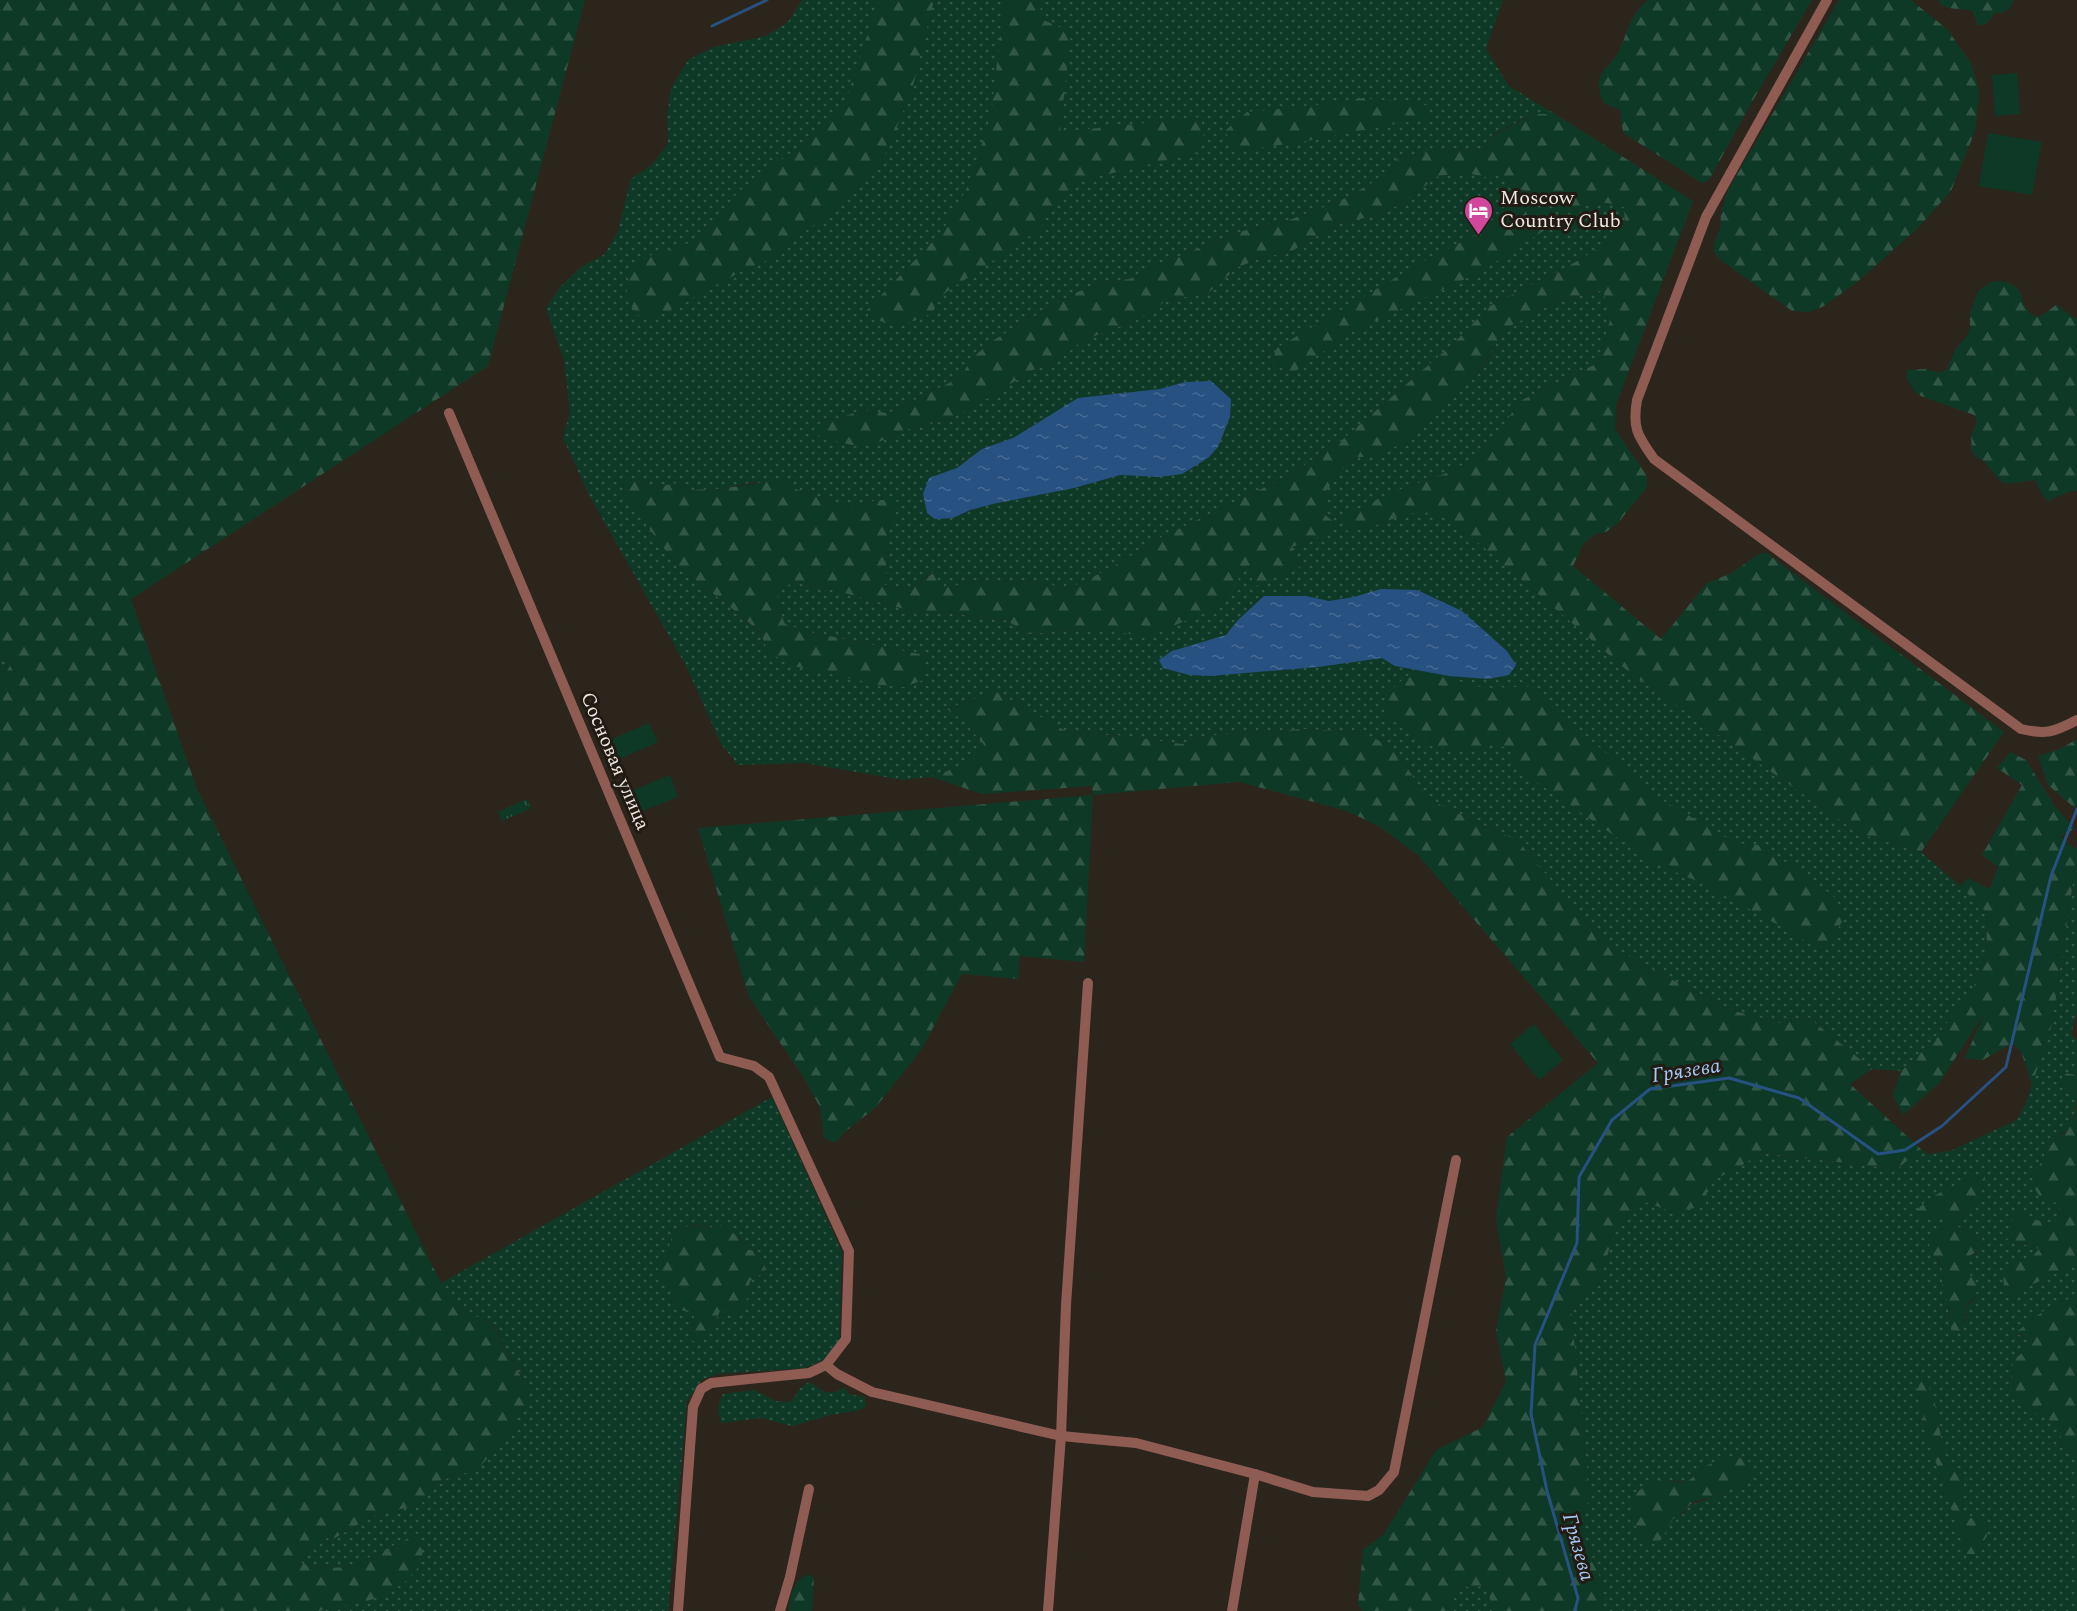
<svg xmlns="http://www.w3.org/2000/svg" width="2077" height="1611" viewBox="0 0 2077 1611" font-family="Spectral,serif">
  <defs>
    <pattern id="grass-dots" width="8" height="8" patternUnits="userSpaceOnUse" patternTransform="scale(1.5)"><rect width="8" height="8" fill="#0e3927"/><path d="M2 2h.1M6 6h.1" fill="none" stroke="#315646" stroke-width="1.8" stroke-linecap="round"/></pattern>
    <pattern id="forest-firs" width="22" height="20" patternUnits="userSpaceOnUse" patternTransform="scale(1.5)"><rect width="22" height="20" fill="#0e3927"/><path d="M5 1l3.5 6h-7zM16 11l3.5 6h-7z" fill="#315646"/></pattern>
    <pattern id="park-tufts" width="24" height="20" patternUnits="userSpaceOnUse" patternTransform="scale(1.5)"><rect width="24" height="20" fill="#0e3927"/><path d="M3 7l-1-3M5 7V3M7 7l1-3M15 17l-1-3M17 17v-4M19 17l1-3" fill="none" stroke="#315646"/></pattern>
    <pattern id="water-ripples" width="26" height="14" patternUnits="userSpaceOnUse" patternTransform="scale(1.5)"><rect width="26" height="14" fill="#275181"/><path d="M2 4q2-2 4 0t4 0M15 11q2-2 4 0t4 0" fill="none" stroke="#476a93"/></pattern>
  </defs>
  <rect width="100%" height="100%" fill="#2c251c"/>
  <g fill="url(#grass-dots)" fill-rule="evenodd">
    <polygon points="802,0 1503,0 1486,49 1509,86 1555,114 1533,114 1492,135 1482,149 1438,150 1398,158 1379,179 1338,202 1284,222 1257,226 1243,231 1149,268 1130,279 1101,283 1075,293 992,341 970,360 963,374 951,382 889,413 862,410 836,419 822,421 879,442 904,430 944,421 973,407 1033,370 1058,360 1082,341 1136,320 1168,300 1208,293 1238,267 1264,257 1290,252 1339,223 1379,215 1404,202 1438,176 1464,172 1484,177 1495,174 1566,214 1598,201 1624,207 1625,228 1605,245 1560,271 1490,306 1454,343 1341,441 1290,475 1162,537 1109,569 1068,589 1046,584 985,580 939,589 935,571 911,589 885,585 888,528 900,504 878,500 846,507 793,488 754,482 720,489 691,490 679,483 648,488 636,480 622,487 628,500 677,566 728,605 760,633 768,651 923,680 924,655 809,632 785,624 777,605 778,587 796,583 837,591 912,611 958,614 1005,620 1031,634 1083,629 1112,631 1223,601 1246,568 1300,566 1292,547 1321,536 1333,521 1325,515 1325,493 1347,463 1356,457 1379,457 1486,362 1500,336 1510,326 1558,301 1604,290 1610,320 1598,363 1520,401 1501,429 1476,457 1452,471 1388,494 1376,525 1409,513 1447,515 1629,672 1860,834 1921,852 1960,886 1986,912 1987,948 1972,992 1929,1045 1901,1071 1872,1069 1808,1017 1780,1023 1727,1009 1615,949 1594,932 1518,841 1440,805 1419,787 1405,764 1361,732 1302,729 1208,736 1181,744 1126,736 1069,733 995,691 947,709 966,723 984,745 972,762 931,777 902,780 805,763 738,765 721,744 686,666 589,495 563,438 570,412 564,360 546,308 561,286 581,267 605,254 618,231 631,179 653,164 668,143 667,117 671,88 688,60 713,47 766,36 788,22"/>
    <polygon points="0,656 7,658 10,665 7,672 0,675"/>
    <path d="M2077,866V1013L2071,1034L2077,1040V1075L2063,1073L2060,1087L2077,1095C2077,1121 2069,1130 2049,1145L2062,1203L2056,1224L2036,1220L2018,1243L2040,1249L2032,1257L2009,1296L2077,1263V1295L2042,1312L2015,1334L2030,1338L2029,1348L2013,1360L2012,1394L2030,1410L2066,1429L2055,1446L2077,1452V1611H1603L1599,1574L1579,1522L1590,1497L1571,1311L1600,1281L1614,1231L1643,1201L1672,1212L1707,1182L1733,1171L1761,1153L1897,1169L1921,1149L1927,1154L1950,1151L2017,1120L2025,1105L2052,1024L2075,868ZM1966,1179L1970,1208L1954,1223L1962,1230L1981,1236L1977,1253L1968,1257L1967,1268L1976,1296L1973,1301L1964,1307L1967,1311L1965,1323L1949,1320L1947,1300L1942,1291V1270L1929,1243L1943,1228V1219L1933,1215L1939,1193L1958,1186ZM1926,1380L1940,1432L1946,1464L1956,1465L1964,1486L1962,1508L1963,1519L1979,1518L1981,1544L1974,1554L1926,1432L1921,1402L1917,1393V1383ZM1737,1457L1722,1495L1690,1505L1683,1514L1673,1519L1665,1480L1687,1482C1703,1468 1716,1460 1737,1457Z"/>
    <path d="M772,1097L842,1252L839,1341L824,1360L805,1368L718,1374L703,1379L687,1401L668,1611H320L327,1607L357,1604L419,1533L350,1567L328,1568L298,1563L328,1537L333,1539L373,1516L421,1504L435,1482L478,1469L513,1414L527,1388L493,1324L483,1318L473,1316L441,1283ZM694,1225L717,1228L739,1237L749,1250C762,1251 767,1259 764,1272L750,1281L748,1289L735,1315L720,1310L714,1325L689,1340L694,1317L692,1310L674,1301L672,1293L662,1282L659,1260L669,1247L673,1233L679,1229Z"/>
    <path d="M810,1382C822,1392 830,1397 844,1387L849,1394L864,1397L866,1405L861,1410L830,1415L792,1426L761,1418L722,1423C717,1413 717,1403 723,1394L754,1390L775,1401L790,1402C798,1395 798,1386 810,1382Z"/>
    <polygon points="1488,1586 1492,1611 1448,1611 1460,1587"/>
  </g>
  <g fill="url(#forest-firs)">
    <path d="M0,0H585L488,366L131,599L197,789L441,1283L473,1316L483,1318L492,1324L527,1388L529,1402L527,1409L514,1414L516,1425L478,1469L435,1482L421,1504L373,1516L333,1539L328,1537L298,1563L328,1568L350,1567L419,1533C436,1573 389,1596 357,1604C344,1607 332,1605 320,1611H0V675L7,672L10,665L7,658L0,656Z"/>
    <polygon points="879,0 934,0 912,90 886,153 830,213 766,261 742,271 669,311 642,320 626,299 629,270 651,255 679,248 703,235 738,192 828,125 845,103"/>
    <polygon points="1004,0 1042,0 1039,18 1071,32 1060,132 1201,117 1204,133 1200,152 1076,182 1053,206 1040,229 945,293 930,314 914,321 891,325 869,317 866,311 942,232 967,188 991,116"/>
    <path d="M1648,0H1812L1752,102L1709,180L1702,183L1623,133L1620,110L1604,103C1601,97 1598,88 1599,80C1602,68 1613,63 1618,53C1628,33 1629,15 1648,0Z"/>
    <polygon points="1839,0 1911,0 1947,29 1971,63 1978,87 1979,95 1975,131 1951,191 1917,229 1856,283 1824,306 1809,312 1792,311 1718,258 1714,251 1714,243 1720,228 1721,214 1728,190"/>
    <path d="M1938,0H2013V1C2010,10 2006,13 1996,13L1985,25H1978L1972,11C1960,7 1945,12 1938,0Z"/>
    <polygon points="1363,98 1418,103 1431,107 1427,118 1301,142 1231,152 1226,130 1247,112 1319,105"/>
    <polygon points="1534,114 1555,114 1693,201 1616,405 1615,429 1647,476 1647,487 1618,523 1606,532 1596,534 1584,543 1573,566 1661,639 1707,583 1732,573 1754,557 1765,552 2004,732 1921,852 1860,834 1629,672 1447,516 1409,513 1376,525 1346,531 1343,517 1388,494 1452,471 1476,457 1501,429 1520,401 1598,363 1610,320 1603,290 1558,301 1510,326 1500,336 1486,361 1404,441 1379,457 1356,457 1347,463 1325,493 1325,515 1334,522 1321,536 1292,547 1300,567 1256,586 1246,568 1223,601 1213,609 1150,636 1083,629 1031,634 1005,620 958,614 912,611 837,591 796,583 778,587 777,605 785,624 809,632 924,655 923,680 904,687 880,685 789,665 768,651 760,632 728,605 677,566 628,500 622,487 628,479 636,480 648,488 679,483 691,490 720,489 782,479 793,488 846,507 878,500 895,500 900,504 888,528 885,585 911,589 936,571 939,589 985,580 1046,584 1068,589 1109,569 1162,537 1290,475 1341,441 1454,343 1490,306 1560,271 1604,245 1625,228 1624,207 1598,201 1566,214 1495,174 1492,178 1484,177 1464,172 1438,176 1404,202 1379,215 1339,223 1290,252 1264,257 1238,267 1208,293 1168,300 1136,320 1082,341 1058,360 1033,370 973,407 944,421 904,430 879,442 866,445 852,445 825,439 813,432 822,421 836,419 862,410 889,413 951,382 963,374 970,360 992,341 1075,293 1101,283 1130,279 1149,268 1243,231 1257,226 1284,222 1338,202 1379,179 1398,158 1438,150 1482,149 1492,136"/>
    <polygon points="1507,193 1563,218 1482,271 1348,334 1294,372 1274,364 1275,349 1429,258 1480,233 1503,216"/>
    <path d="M1999,281C2032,285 2014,306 2036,317L2044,314L2056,305C2064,309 2069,315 2077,319V491H2071L2048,501L2042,495L2035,480L2007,484L2000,481L1984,461L1977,458L1972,452L1971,436L1977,422L1974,415L1921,396L1914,391L1906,377L1908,370L1925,369L1940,373L1947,369L1956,348L1967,336L1970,328V313L1978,291L1991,282Z"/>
    <polygon points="1417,670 1449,676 1470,686 1493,688 1534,686 1552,708 1665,802 1736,843 1759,845 1816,882 1835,898 1845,916 1830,943 1816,948 1788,930 1697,881 1654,863 1513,766 1511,752 1496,742 1473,752 1431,746 1384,715 1386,694 1406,677"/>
    <polygon points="995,691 1069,733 1126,736 1181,744 1208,736 1302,729 1361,732 1386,744 1405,764 1419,787 1440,805 1518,841 1594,932 1615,949 1727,1009 1780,1023 1808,1017 1872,1069 1850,1084 1921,1149 1897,1169 1761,1153 1733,1171 1707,1182 1706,1206 1672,1212 1643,1201 1614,1232 1600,1281 1571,1311 1590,1497 1579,1522 1599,1574 1603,1611 1492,1611 1488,1586 1460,1587 1448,1611 1362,1611 1358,1604 1363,1550 1384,1534 1436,1450 1483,1427 1506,1381 1496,1331 1506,1278 1496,1218 1507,1137 1598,1063 1419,856 1380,827 1347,811 1239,782 1093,795 1084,962 1020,956 1018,979 962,974 921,1050 875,1108 846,1131 835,1143 824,1138 820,1107 802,1075 749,997 698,828 1093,795 1092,786 982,794 931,777 972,762 984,745 966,723 947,709"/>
    <polygon points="2077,739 2077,810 2048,785 2038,756 2060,749"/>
    <polygon points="2010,752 2026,760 2054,805 2075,829 2061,836 2073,849 2077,845 2077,866 2075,868 2052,1024 2032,1085 2021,1051 2012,1043 1983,1060 1965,1058 1984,1014 1939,1083 1903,1115 1893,1095 1901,1071 1929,1045 1972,992 1987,948 1986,912 1960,886 1968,878 1990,889 1998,867 1982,855 2022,785 1997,768"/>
    <polygon points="2063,1073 2077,1075 2077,1095 2060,1087"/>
    <polygon points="2077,1108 2077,1263 2009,1296 2004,1288 2003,1268 2032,1257 2039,1249 2005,1238 2016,1212 2036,1220 2056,1223 2062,1204 2042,1200 2031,1183 2049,1145 2065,1133 2075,1116"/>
    <path d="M1975,1175L1985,1177C1984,1197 1968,1210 1954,1223L1962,1230L1981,1236L1985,1246L1968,1257C1966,1270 1969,1276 1978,1285C1975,1303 1974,1296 1964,1307L1967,1310L1961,1332L1951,1330L1947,1300L1942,1292V1270L1938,1259L1930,1253L1929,1243L1943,1228V1219L1933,1215L1924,1218L1916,1211L1923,1204L1939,1193L1958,1186L1966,1179Z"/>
    <path d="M724,1223C732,1233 741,1239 749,1250C762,1251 767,1259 764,1272L750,1281C747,1295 749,1307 735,1315L720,1311C714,1324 710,1335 697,1342L689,1340L694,1317L691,1310L684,1311L677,1308L672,1293L662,1282L657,1267L659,1260L669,1247L673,1233C690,1221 700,1228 717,1228Z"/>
    <polygon points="2077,1295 2077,1452 2055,1446 2066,1429 2030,1410 2012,1394 2013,1360 2029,1348 2030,1338 2015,1333 2042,1312"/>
    <polygon points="1926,1380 1934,1400 1946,1464 1956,1465 1964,1486 1962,1508 1963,1518 1979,1518 1986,1526 1987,1536 1975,1554 1966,1554 1926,1432 1921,1402 1917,1393 1917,1382"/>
    <path d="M1737,1457L1748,1461L1756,1470L1751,1482L1740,1487L1729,1486C1716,1505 1706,1494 1691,1504C1683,1510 1685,1514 1673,1519L1661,1540L1650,1543L1640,1537C1638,1528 1631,1515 1632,1506C1632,1490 1652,1480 1666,1480C1673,1481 1681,1485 1688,1481C1693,1478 1698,1472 1702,1469C1712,1461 1725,1458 1737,1457Z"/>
    <path d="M808,1574L814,1578L812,1611H789C789,1596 794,1581 808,1574Z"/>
  </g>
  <polygon fill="url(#park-tufts)" points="527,799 531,808 502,821 498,812"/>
  <g fill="#0e3927">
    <polygon points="2017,73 2020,114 1995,116 1992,75"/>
    <polygon points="1988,133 2042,142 2032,195 1979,186"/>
    <polygon points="649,723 658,742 613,762 605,742"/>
    <polygon points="670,775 678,797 632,815 624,794"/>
    <polygon points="1534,1024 1563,1060 1539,1080 1510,1044"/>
  </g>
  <g fill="url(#water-ripples)">
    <polygon points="1211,381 1231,399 1230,417 1218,447 1208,458 1182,474 1160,477 1120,475 1074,488 997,503 970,510 953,518 935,519 927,513 923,494 929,478 957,468 982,449 1013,438 1078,398 1160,389 1185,382"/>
    <polygon points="1381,589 1417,590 1462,611 1507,651 1516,665 1509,675 1488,679 1449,676 1395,666 1382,658 1318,667 1210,676 1189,675 1163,668 1159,660 1172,651 1226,635 1238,620 1264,596 1306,596 1329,601 1354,597"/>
  </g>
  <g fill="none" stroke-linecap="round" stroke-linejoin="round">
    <g stroke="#275181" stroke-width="3">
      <polyline points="712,26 767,0"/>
      <polyline points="1575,1611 1578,1598 1547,1491 1531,1414 1535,1345 1577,1243 1579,1177 1612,1120 1650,1089 1729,1078 1799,1098 1878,1154 1905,1150 1942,1126 2006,1067 2051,876 2077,809"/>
    </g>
    <g stroke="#8e5c53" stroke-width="10">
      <path d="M1827,0L1706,217L1637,400C1632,429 1638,436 1654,459L2021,729C2046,735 2054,732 2077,720"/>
      <polyline points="449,413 720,1057 754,1066 769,1077 849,1251 846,1339 826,1365 809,1373 711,1383 701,1389 693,1407 678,1611"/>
      <polyline points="826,1365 837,1374 872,1392 1061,1436 1136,1443 1255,1474 1313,1492 1368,1496 1379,1490 1394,1472 1456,1160"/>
      <polyline points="780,1611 790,1577 809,1489"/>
      <polyline points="1048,1611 1061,1436 1066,1305 1088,983"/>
      <polyline points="1232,1611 1255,1474"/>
    </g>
  </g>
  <defs>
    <symbol id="hotel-pin" viewBox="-11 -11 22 30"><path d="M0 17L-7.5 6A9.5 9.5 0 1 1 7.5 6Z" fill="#d1479c" stroke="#221b13"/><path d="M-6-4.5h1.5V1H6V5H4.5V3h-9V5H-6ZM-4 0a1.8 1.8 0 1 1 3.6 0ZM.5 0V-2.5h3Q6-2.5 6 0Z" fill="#fff"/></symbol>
  </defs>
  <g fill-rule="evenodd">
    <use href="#hotel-pin" x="1462" y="194" width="33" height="45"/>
  </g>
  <g text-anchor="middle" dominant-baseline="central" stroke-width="6" stroke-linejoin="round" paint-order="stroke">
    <g font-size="20" fill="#eee9e3" stroke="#221b13" text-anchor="start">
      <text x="1500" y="198">Moscow<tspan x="1500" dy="23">Country Club</tspan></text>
    </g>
    <g font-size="20" fill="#eee9e3" stroke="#221b13">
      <text transform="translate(615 761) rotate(67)">Сосновая улица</text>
    </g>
    <g font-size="21" font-style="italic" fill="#a7ccf8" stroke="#221b13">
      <text transform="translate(1686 1071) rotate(-9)">Грязева</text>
      <text transform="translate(1578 1547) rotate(74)">Грязева</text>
    </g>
  </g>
</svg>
